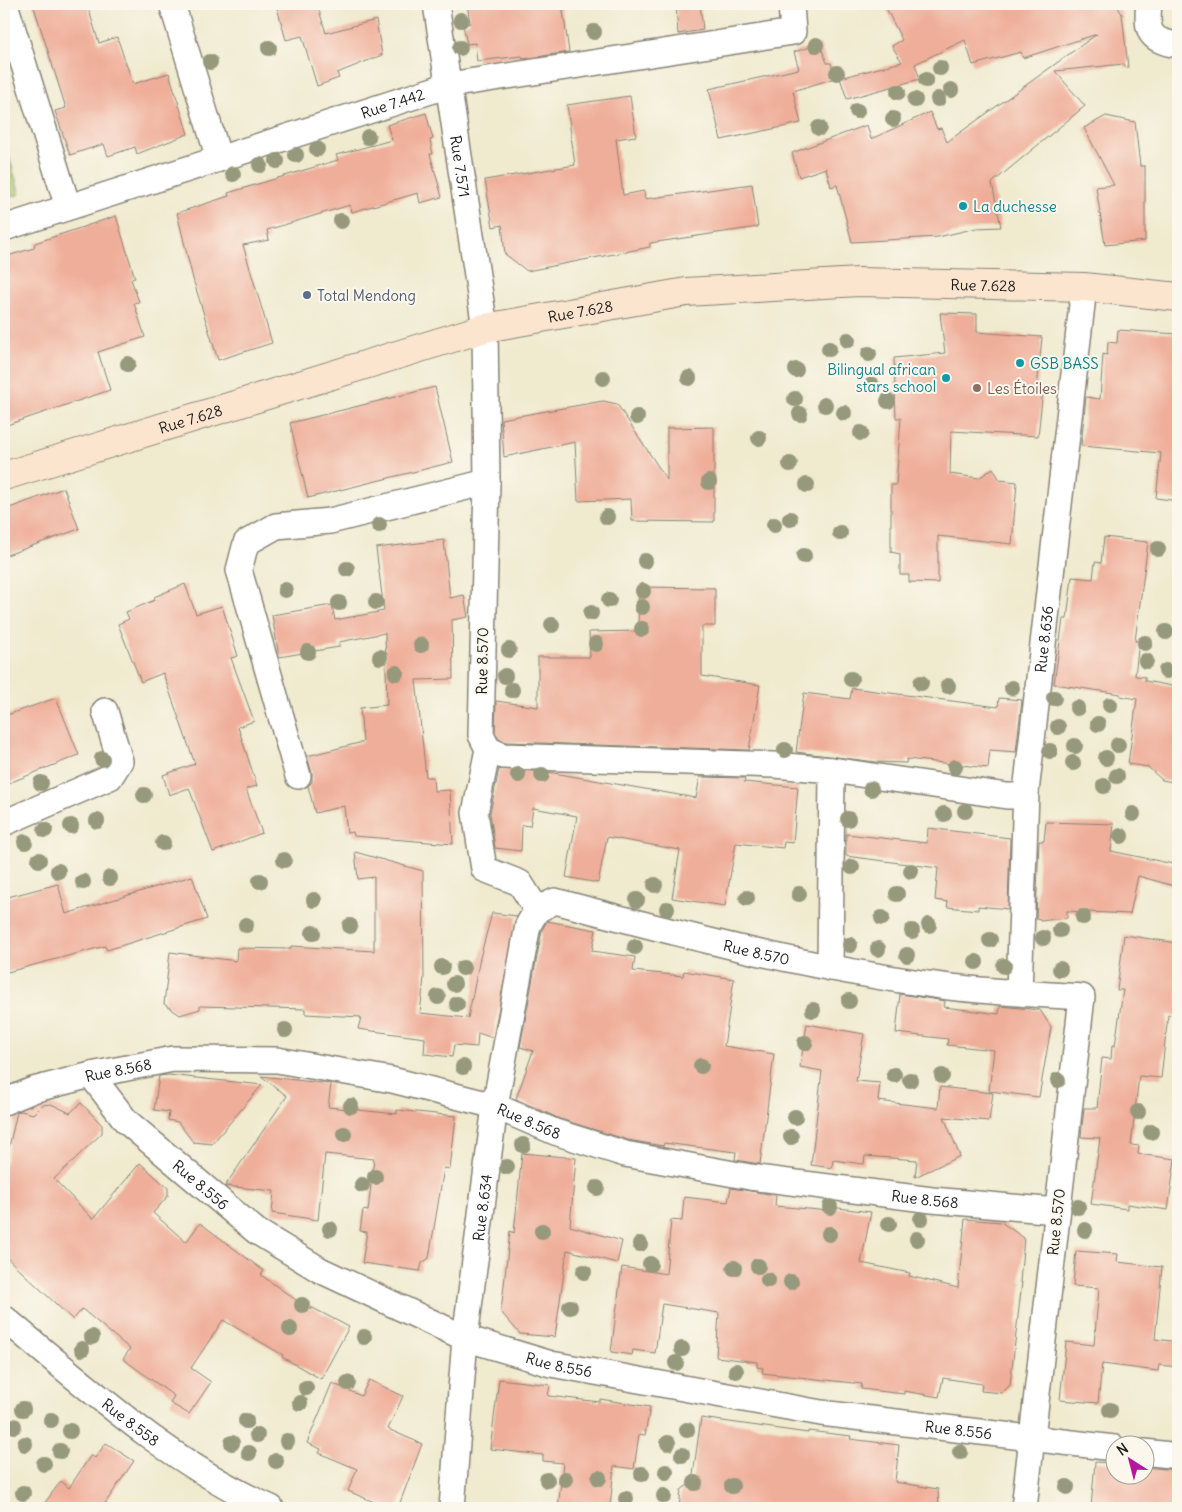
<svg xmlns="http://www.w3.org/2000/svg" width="1182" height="1512" viewBox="0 0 1182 1512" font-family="Delius,sans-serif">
  <rect width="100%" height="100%" fill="#fbf7ec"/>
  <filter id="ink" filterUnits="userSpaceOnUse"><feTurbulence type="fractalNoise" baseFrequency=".02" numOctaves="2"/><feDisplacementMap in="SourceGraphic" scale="10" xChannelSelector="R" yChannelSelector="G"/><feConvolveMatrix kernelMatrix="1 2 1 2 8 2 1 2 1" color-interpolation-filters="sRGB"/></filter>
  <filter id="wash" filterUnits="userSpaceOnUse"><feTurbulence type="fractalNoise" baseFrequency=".0096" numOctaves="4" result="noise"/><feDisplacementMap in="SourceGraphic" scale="20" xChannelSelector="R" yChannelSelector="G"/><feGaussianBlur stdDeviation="1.12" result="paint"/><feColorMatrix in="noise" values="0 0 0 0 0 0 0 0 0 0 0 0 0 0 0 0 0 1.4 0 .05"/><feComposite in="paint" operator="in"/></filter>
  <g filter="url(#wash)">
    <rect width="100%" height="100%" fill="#f0eacf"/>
    <polygon fill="#a6c46c" stroke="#617044" points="4,139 20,194 4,199"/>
    <g id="blocks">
      <g fill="#efae99">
        <polygon points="33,4 87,4 99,43 117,37 133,84 169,73 188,134 137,154 135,147 108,156 104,144 70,155 55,111 66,108"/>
        <polygon points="276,4 317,4 326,33 376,20 382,55 337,73 339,78 317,86 302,36 286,40"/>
        <polygon points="467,4 562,4 569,52 523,59 522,56 477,61 475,43 467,44 463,25 470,23"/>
        <polygon points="676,4 700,4 703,30 678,34"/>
        <polygon points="884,4 1116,4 1122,14 1128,67 1126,68 1124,64 1055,71 1085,106 992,183 1001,227 977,228 938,237 852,242 837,185 831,187 826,168 799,177 792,153 867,125 871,139 930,112 937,129 941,128 947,142 1097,34 1023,58 1021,52 973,65 965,40 915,64 920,79 847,99 840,78 902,62 892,46 902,40"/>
        <polygon points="820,44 827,63 831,63 835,78 793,91 801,123 721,140 709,89 799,69 794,52"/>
        <polygon points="630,96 636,136 616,139 623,195 644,191 645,199 752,184 758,227 650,243 650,247 527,271 505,254 502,225 493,227 485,180 575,165 567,105"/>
        <polygon points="426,113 433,139 430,140 433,154 430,154 442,197 420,203 418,193 352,212 350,205 267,230 269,240 243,245 272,343 218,360 193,279 177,213 229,196 228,193 338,160 336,155 392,140 387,125"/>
        <polygon points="1106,116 1135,122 1140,166 1145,166 1145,241 1105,245 1096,187 1114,185 1084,128"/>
        <polygon points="116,216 135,278 131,279 139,302 134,303 145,337 98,352 110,390 4,426 4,257 34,248 35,243"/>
        <polygon points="940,313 977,314 977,332 1042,337 1037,389 1043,390 1038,436 951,431 950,474 979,478 993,468 1000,480 1017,482 1012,544 938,536 938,583 909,582 909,575 900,575 900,554 891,552 891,485 896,485 901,418 896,418 894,358 945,353"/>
        <polygon points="1118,330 1178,334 1178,501 1156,498 1161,453 1081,446 1086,397 1100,399 1103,354 1107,355 1108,342 1117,343"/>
        <polygon points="435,387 453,462 308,498 290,423"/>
        <polygon points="603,401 617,404 667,480 667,428 714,427 714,522 632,521 631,499 578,501 575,442 504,457 501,419"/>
        <polygon points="64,488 79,529 4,556 4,510"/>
        <polygon points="1104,537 1148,542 1135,641 1139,641 1135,676 1145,677 1145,681 1178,687 1178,783 1162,780 1148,767 1128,764 1137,699 1120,696 1120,694 1054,684 1063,619 1067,619 1072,577 1093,579 1095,562 1101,563"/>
        <polygon points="444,540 450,598 464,595 468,617 452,620 453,679 416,680 426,777 433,777 434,791 450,790 453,844 354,836 353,832 347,833 344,806 315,813 308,786 312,782 312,773 307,756 363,742 360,708 387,705 385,633 339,642 339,647 279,657 272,615 332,605 335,620 384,611 376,548"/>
        <polygon points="185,584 196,614 222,606 238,656 231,658 254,721 238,727 257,786 246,789 262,833 213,852 189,788 169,795 163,775 195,764 163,673 141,682 118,624 129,619 126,612 155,600 154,597"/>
        <polygon points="639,587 715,588 715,626 702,626 702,676 760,685 749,750 506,742 499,738 495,732 496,701 538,707 538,657 590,657 589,632 638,631"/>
        <polygon points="852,688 998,707 999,698 1022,700 1016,752 990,750 988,768 907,759 906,763 876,762 796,752 804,693 850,699"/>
        <polygon points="56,698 79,755 4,785 4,716"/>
        <polygon points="499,769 548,772 696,798 700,777 745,778 744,782 798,787 793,843 784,842 783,848 736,843 725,906 672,898 680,850 607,837 598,883 566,877 577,816 533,808 530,826 522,825 521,851 495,848 490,813"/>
        <polygon points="1046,822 1114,824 1111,851 1178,865 1178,887 1138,876 1130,914 1067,911 1067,918 1040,921 1040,919 1036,918 1039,841 1044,841"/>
        <polygon points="928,828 1010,838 1008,909 978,906 978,910 947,907 948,902 935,900 938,868 846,856 846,834 927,843"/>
        <polygon points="355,852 423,871 424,978 420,1013 468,1018 480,958 492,913 517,916 493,1038 478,1033 477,1047 454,1045 452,1057 424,1054 425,1038 358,1029 361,1017 305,1014 305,1009 200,1006 200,1009 180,1015 164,1004 170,952 236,961 237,948 291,949 291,946 374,951 374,877 358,879"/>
        <polygon points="192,876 207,919 107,950 105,946 4,973 4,898 58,884 66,914"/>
        <polygon points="547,921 596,930 592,951 635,957 633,971 683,976 684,971 734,979 724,1046 774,1054 760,1164 735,1160 736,1152 664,1143 663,1146 628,1140 560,1119 516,1099 533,1051 520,1047 542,930"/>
        <polygon points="1124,935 1178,943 1178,1016 1168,1015 1161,1078 1139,1076 1131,1145 1139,1146 1138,1154 1175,1159 1168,1210 1127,1204 1127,1209 1091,1204 1100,1138 1081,1137 1084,1108 1097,1108 1102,1058 1111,1059 1112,1045 1115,1046 1123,990 1117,990"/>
        <polygon points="900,994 945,1001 944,1007 999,1014 1000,1006 1040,1010 1051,1027 1039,1097 989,1091 994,1050 947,1045 948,1039 896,1033"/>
        <polygon points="807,1024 864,1034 856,1081 880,1083 878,1101 938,1108 940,1087 993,1093 989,1121 944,1117 960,1156 915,1177 917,1160 865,1156 864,1164 833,1160 832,1168 811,1165 822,1071 800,1067"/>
        <polygon points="168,1075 262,1085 212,1144 193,1142 178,1122 168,1120 169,1112 154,1110 159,1076"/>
        <polygon points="261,1076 331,1084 328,1107 397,1114 397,1110 456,1116 450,1169 444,1168 429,1258 422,1263 420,1271 362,1263 367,1232 360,1231 363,1210 368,1211 374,1159 325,1154 318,1220 272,1213 274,1191 225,1186 287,1096"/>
        <polygon points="81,1103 102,1125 102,1133 54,1179 93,1219 140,1163 168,1188 168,1196 153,1213 186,1242 200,1223 264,1271 261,1275 310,1310 311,1307 349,1327 321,1379 282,1357 283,1355 223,1320 191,1368 211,1382 189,1414 170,1403 174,1396 123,1359 130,1349 82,1309 73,1320 4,1255 4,1169 17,1112 21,1111 33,1114 42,1105 51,1104 70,1113"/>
        <polygon points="522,1153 576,1158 570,1226 622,1241 617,1263 567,1250 555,1337 520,1334 501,1312 510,1231 514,1233"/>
        <polygon points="731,1188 776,1195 775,1206 830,1211 830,1207 871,1212 861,1263 910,1273 909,1276 958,1288 965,1219 1001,1222 1024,1238 1020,1282 1022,1282 1010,1385 1002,1393 981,1391 982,1384 943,1378 939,1397 904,1391 904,1394 861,1389 862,1384 762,1373 763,1368 757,1367 757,1362 716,1357 719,1313 662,1304 655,1353 633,1350 632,1355 611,1352 622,1267 666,1274 671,1220 682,1221 684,1197 728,1202"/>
        <polygon points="1076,1251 1118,1254 1117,1262 1162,1267 1155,1339 1178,1342 1178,1367 1159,1365 1158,1371 1102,1364 1098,1403 1060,1400 1066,1342 1094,1345 1099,1288 1073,1286"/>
        <polygon points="499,1379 550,1385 548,1396 600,1402 600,1399 650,1407 645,1435 639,1434 634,1469 614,1466 610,1508 558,1508 563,1463 543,1461 543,1455 490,1449"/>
        <polygon points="369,1380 403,1396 388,1429 422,1444 398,1508 388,1508 348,1491 357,1469 319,1453 321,1449 307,1443 332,1383 361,1396"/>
        <polygon points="701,1418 808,1433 808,1431 851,1436 850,1439 899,1445 895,1482 938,1489 939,1508 679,1508 681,1490 692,1482"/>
        <polygon points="106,1443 134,1461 102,1508 41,1508 61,1481 69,1488 91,1455 95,1458"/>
        <polygon points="1095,1462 1114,1463 1114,1474 1144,1474 1144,1467 1178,1470 1178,1508 1091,1508"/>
      </g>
    </g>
  </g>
  <g filter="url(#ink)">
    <use href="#blocks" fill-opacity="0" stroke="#868376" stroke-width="1"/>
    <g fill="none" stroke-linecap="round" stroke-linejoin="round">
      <defs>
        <g id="minor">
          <polyline points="5,4 68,207"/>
          <polyline points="172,4 219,159"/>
          <path id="s1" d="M436,4L485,328L487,482L481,735L488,749L475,813L484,869L520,883L537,910L555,901C682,935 811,969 942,986C988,992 1035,994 1082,997L1024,1508"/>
          <path d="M1149,4C1146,31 1149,41 1178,45"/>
          <path id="s2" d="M4,228L449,85L793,32L791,4"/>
          <polyline points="488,749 503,756 774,765 832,770 1007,796 1020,796 1026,792"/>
          <polyline points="298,776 239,570 246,543 276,526 330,521 487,482"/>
          <polyline points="4,823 110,777 120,761 105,711"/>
          <polyline points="830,968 832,770"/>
          <path id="s3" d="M1019,992L1026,792L1084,287"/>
          <path id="s4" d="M91,1075L126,1121L256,1231L320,1270L465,1338L551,1364L821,1413L1114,1448"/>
          <path id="s5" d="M4,1102L33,1090L91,1075L173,1059L277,1060L392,1080L495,1106L555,1132L625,1154L750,1177L932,1200L1057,1211"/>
          <path id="s6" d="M4,1318C87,1387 171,1464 271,1508"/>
          <polyline points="1144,1452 1178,1456"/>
          <path id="s7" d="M452,1508L465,1338L495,1106L528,925L537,910"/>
        </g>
        <g id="secondary">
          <path id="s8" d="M4,476L485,328L686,292L859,282L1084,287L1178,297"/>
        </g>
      </defs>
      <use href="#minor" stroke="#868376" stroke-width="28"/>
      <use href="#secondary" stroke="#868376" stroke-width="30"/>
      <use href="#minor" stroke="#fff" stroke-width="25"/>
      <use href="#secondary" stroke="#fce5cf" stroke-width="28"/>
    </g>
    <g fill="#96997c">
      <circle cx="461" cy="20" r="8"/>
      <circle cx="594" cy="32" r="8"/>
      <circle cx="816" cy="45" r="8"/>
      <circle cx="269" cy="48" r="8"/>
      <circle cx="460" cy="48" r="8"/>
      <circle cx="210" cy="62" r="8"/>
      <circle cx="940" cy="68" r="8"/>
      <circle cx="837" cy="73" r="8"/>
      <circle cx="926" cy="80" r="8"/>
      <circle cx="951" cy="90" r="8"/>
      <circle cx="898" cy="92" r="8"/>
      <circle cx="938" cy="99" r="8"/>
      <circle cx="915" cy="100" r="8"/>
      <circle cx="857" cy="111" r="8"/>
      <circle cx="893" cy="119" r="8"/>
      <circle cx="819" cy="128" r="8"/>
      <circle cx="368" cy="137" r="8"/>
      <circle cx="317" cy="149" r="8"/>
      <circle cx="296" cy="155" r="8"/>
      <circle cx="277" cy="161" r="8"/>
      <circle cx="260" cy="165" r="8"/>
      <circle cx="233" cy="174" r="8"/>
      <circle cx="341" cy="221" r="8"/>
      <circle cx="848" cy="340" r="8"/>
      <circle cx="829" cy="349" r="8"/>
      <circle cx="869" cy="354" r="8"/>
      <circle cx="128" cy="364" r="8"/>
      <circle cx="796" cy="370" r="8"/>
      <circle cx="603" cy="378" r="8"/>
      <circle cx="689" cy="378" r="8"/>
      <circle cx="872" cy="385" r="8"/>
      <circle cx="795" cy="399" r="8"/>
      <circle cx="888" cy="401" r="8"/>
      <circle cx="825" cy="405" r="8"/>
      <circle cx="844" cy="413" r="8"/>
      <circle cx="800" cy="414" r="8"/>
      <circle cx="637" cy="417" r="8"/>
      <circle cx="861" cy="433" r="8"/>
      <circle cx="759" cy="438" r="8"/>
      <circle cx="790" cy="464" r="8"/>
      <circle cx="709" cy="482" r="8"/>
      <circle cx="807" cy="485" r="8"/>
      <circle cx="607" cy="517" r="8"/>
      <circle cx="790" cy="519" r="8"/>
      <circle cx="379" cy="525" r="8"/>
      <circle cx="774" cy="525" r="8"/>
      <circle cx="840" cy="533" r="8"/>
      <circle cx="1158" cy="549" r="8"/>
      <circle cx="804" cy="556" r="8"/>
      <circle cx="645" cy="561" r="8"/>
      <circle cx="347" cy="569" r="8"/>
      <circle cx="285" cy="590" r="8"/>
      <circle cx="643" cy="591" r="8"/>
      <circle cx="609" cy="600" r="8"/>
      <circle cx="376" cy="602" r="8"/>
      <circle cx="339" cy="603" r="8"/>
      <circle cx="642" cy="607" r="8"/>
      <circle cx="591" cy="613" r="8"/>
      <circle cx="552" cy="625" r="8"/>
      <circle cx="642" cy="629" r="8"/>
      <circle cx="1166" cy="632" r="8"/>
      <circle cx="1145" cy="643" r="8"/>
      <circle cx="596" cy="644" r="8"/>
      <circle cx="421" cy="645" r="8"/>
      <circle cx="509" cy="650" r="8"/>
      <circle cx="308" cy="652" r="8"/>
      <circle cx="380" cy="657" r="8"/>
      <circle cx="1146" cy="661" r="8"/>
      <circle cx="1166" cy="671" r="8"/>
      <circle cx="396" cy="673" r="8"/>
      <circle cx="505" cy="676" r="8"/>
      <circle cx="851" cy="679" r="8"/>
      <circle cx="921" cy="683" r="8"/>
      <circle cx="948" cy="686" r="8"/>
      <circle cx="1012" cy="688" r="8"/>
      <circle cx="512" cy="690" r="8"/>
      <circle cx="1054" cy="698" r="8"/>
      <circle cx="1110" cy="705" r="8"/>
      <circle cx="1077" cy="708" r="8"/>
      <circle cx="1098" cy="724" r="8"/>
      <circle cx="1058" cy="727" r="8"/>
      <circle cx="1118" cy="745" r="8"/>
      <circle cx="1075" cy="746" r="8"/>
      <circle cx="785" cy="750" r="8"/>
      <circle cx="1050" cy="751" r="8"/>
      <circle cx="1106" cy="758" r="8"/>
      <circle cx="102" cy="759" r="8"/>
      <circle cx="1073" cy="763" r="8"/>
      <circle cx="955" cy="767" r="8"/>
      <circle cx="518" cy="775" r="8"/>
      <circle cx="542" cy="775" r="8"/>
      <circle cx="1117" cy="776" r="8"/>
      <circle cx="41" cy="783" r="8"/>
      <circle cx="1104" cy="786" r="8"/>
      <circle cx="871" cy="789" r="8"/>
      <circle cx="144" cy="795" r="8"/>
      <circle cx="965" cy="811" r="8"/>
      <circle cx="944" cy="814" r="8"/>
      <circle cx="1133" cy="814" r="8"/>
      <circle cx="848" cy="819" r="8"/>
      <circle cx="97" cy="821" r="8"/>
      <circle cx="71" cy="826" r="8"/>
      <circle cx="45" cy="830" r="8"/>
      <circle cx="1121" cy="836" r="8"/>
      <circle cx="25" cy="842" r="8"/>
      <circle cx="163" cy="843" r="8"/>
      <circle cx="39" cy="860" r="8"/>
      <circle cx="284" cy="860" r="8"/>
      <circle cx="852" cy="867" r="8"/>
      <circle cx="58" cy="871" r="8"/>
      <circle cx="911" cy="871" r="8"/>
      <circle cx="110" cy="878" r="8"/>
      <circle cx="260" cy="881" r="8"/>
      <circle cx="83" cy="882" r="8"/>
      <circle cx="655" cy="885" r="8"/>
      <circle cx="799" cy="894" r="8"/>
      <circle cx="897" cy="894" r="8"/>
      <circle cx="747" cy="898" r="8"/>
      <circle cx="314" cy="900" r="8"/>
      <circle cx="637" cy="900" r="8"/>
      <circle cx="667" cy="909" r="8"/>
      <circle cx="1083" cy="917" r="8"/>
      <circle cx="882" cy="918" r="8"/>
      <circle cx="246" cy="925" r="8"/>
      <circle cx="929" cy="925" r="8"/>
      <circle cx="350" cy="926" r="8"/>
      <circle cx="1060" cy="930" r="8"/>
      <circle cx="912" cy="931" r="8"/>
      <circle cx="313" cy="933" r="8"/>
      <circle cx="1043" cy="938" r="8"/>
      <circle cx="990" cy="940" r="8"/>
      <circle cx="850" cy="945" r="8"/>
      <circle cx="635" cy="947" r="8"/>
      <circle cx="878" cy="949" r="8"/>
      <circle cx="907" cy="955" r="8"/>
      <circle cx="976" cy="962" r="8"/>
      <circle cx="1004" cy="966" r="8"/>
      <circle cx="442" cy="967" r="8"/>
      <circle cx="463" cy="968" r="8"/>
      <circle cx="1060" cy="969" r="8"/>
      <circle cx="454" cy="984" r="8"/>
      <circle cx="438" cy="997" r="8"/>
      <circle cx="849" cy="1001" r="8"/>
      <circle cx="457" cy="1004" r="8"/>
      <circle cx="813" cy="1010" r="8"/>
      <circle cx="285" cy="1030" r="8"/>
      <circle cx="805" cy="1043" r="8"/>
      <circle cx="701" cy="1066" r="8"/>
      <circle cx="463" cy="1067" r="8"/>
      <circle cx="894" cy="1075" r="8"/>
      <circle cx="942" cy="1076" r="8"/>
      <circle cx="910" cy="1080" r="8"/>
      <circle cx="1058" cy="1080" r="8"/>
      <circle cx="351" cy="1106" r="8"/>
      <circle cx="1138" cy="1112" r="8"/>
      <circle cx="795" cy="1117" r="8"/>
      <circle cx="1151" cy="1132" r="8"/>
      <circle cx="344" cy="1134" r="8"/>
      <circle cx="791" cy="1137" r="8"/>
      <circle cx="523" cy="1145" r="8"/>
      <circle cx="507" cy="1167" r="8"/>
      <circle cx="375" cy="1177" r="8"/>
      <circle cx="362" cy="1185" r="8"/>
      <circle cx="597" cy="1188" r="8"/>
      <circle cx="830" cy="1207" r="8"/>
      <circle cx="1078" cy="1207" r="8"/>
      <circle cx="921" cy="1219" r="8"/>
      <circle cx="889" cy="1224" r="8"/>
      <circle cx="330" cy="1229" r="8"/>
      <circle cx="1085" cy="1230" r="8"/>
      <circle cx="542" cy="1231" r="8"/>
      <circle cx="829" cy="1234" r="8"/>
      <circle cx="917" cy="1239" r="8"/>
      <circle cx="640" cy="1244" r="8"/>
      <circle cx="650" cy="1264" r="8"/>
      <circle cx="758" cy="1266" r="8"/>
      <circle cx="734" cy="1268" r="8"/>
      <circle cx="584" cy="1272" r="8"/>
      <circle cx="768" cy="1280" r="8"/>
      <circle cx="791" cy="1282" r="8"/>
      <circle cx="302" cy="1305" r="8"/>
      <circle cx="570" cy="1307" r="8"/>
      <circle cx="290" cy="1329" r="8"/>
      <circle cx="92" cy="1337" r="8"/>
      <circle cx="364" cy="1337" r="8"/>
      <circle cx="82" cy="1349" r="8"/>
      <circle cx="682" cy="1349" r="8"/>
      <circle cx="676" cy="1363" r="8"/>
      <circle cx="736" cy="1371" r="8"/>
      <circle cx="348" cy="1383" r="8"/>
      <circle cx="306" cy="1388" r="8"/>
      <circle cx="300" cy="1403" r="8"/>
      <circle cx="23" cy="1409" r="8"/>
      <circle cx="1110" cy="1410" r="8"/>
      <circle cx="51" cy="1420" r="8"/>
      <circle cx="246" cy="1421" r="8"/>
      <circle cx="14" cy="1426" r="8"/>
      <circle cx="687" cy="1430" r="8"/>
      <circle cx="70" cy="1431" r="8"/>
      <circle cx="257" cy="1435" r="8"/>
      <circle cx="287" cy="1441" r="8"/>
      <circle cx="232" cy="1443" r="8"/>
      <circle cx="668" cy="1443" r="8"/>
      <circle cx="25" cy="1444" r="8"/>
      <circle cx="60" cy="1451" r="8"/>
      <circle cx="960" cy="1452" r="8"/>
      <circle cx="249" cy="1453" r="8"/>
      <circle cx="682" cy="1455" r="8"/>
      <circle cx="276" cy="1461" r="8"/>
      <circle cx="44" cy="1464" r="8"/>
      <circle cx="666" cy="1472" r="8"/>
      <circle cx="642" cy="1474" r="8"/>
      <circle cx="599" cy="1478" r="8"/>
      <circle cx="565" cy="1479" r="8"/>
      <circle cx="547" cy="1480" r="8"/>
      <circle cx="695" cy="1483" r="8"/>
      <circle cx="732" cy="1486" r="8"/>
      <circle cx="1067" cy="1487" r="8"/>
      <circle cx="23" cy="1493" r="8"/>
      <circle cx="664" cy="1496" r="8"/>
      <circle cx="626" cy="1499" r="8"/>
    </g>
  </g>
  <g fill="#0f9aa8" stroke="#fbf7ec" stroke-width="2">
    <circle cx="963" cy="206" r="5"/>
    <circle cx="1020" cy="363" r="5"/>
    <circle cx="946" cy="378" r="5"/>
  </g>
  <circle fill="#5c6f8a" stroke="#fbf7ec" stroke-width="2" cx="307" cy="295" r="5"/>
  <circle fill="#8d6e63" stroke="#fbf7ec" stroke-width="2" cx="977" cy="388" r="5"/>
  <g text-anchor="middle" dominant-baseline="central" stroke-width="4" stroke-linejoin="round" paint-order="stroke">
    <g font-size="15" fill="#1c1c1c" stroke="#fbf7ec">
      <text stroke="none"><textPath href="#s2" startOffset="408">Rue 7.442</textPath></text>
      <text stroke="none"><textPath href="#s1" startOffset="164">Rue 7.571</textPath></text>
      <text stroke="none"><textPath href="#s8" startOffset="1005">Rue 7.628</textPath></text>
      <text stroke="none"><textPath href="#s8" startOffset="600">Rue 7.628</textPath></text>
      <text stroke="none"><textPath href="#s8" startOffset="195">Rue 7.628</textPath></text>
      <text stroke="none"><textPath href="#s3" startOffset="354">Rue 8.636</textPath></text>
      <text transform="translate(482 661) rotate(-89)">Rue 8.570</text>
      <text stroke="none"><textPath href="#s1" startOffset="1171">Rue 8.570</textPath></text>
      <text stroke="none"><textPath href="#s5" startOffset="119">Rue 8.568</textPath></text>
      <text stroke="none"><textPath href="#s5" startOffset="539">Rue 8.568</textPath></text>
      <text stroke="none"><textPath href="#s4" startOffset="156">Rue 8.556</textPath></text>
      <text stroke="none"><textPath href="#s5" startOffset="944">Rue 8.568</textPath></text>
      <text stroke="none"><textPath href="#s7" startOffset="302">Rue 8.634</textPath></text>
      <text transform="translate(1056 1222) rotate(-84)">Rue 8.570</text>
      <text stroke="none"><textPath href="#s4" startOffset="561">Rue 8.556</textPath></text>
      <text stroke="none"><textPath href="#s6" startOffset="164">Rue 8.558</textPath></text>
      <text stroke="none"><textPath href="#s4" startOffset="966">Rue 8.556</textPath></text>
    </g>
    <g font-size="15" fill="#0d838f" stroke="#fbf7ec" text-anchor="start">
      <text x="973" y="206">La duchesse</text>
      <text x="1030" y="363">GSB BASS</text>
      <text x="936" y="369" text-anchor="end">Bilingual african<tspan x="936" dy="17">stars school</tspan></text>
    </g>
    <g font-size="15" fill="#4e5e75" stroke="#fbf7ec" text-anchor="start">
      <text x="317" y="295">Total Mendong</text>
    </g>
    <g font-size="15" fill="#785e54" stroke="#fbf7ec" text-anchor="start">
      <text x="987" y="388">Les Étoiles</text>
    </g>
  </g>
  <rect width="1182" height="1512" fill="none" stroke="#fbf7ec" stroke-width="20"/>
  <g transform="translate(1130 1460) rotate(324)"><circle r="24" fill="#fbf7ec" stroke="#a29f99"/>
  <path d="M0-4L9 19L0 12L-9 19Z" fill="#b5179e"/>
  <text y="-8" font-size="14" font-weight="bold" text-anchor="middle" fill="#1c1c1c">N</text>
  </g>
</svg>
